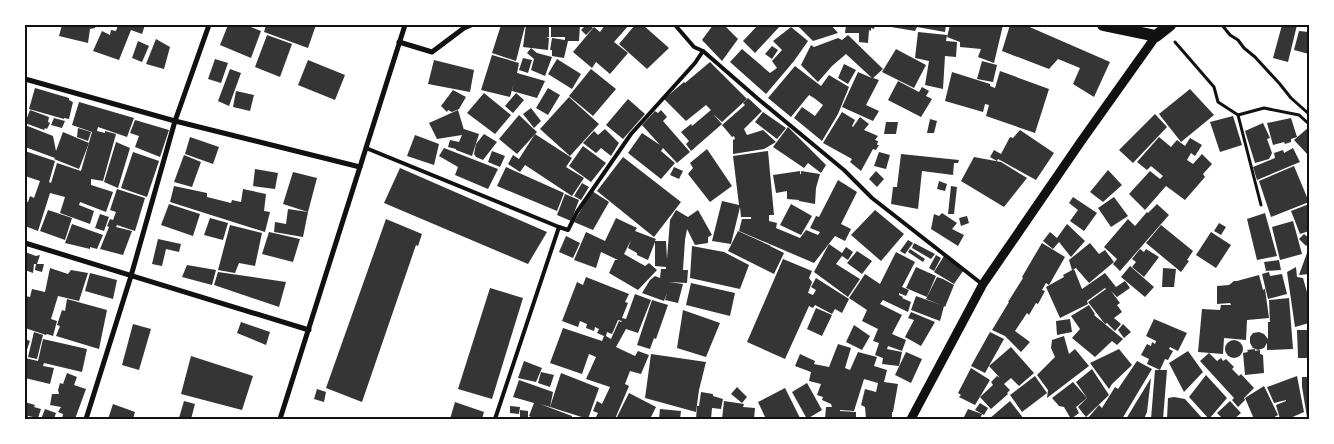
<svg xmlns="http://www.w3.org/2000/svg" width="1334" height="444" viewBox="0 0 1334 444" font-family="'Fira Sans',sans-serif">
  <rect width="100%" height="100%" fill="#fff"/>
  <g fill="#353535" fill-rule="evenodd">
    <polygon points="62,25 96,25 95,28 90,29 88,43 59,36"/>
    <polygon points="118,25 145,25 142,34 131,30 119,60 93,51 102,31 110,35 111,30 116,31"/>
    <polygon points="228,25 246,25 261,31 251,58 220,45"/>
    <polygon points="266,25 316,25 308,48 264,32"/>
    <polygon points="501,25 525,26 516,61 492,53"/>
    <polygon points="526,25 549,25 549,37 546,37 549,38 548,50 523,47"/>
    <polygon points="551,25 580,25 579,41 568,41 564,58 552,56 552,50 550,50 552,38 565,40 565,37 551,37"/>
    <polygon points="586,25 589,25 593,28 586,35 581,30"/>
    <polygon points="605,25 629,25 614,42 628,53 610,74 596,62 592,68 573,52 594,27 600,32"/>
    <polygon points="635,25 643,25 669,48 647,69 619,44"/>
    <polygon points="713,25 724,25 738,39 722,61 702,40"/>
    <polygon points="758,25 781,25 755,53 743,41"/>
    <polygon points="795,25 831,25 838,33 813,41 800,28"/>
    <polygon points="846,25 875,25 874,29 871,28 871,31 869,30 868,43 859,42 859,33 845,33"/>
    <polygon points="885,25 946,25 945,32 917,27 915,31 885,26"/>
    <polygon points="950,25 1003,25 994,63 978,57 981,49 960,47 960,42 947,37"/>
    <polygon points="1010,25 1025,25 1110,62 1094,97 1073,84 1080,68 1058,59 1049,69 1002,51"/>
    <polygon points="1282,25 1297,25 1288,62 1273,58"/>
    <polygon points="791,27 808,41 794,61 766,94 730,62 742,49 770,73 777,68 772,61 782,50 773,41"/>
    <polygon points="1299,31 1309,32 1309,54 1294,50"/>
    <polygon points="918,32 947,35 946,41 957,42 956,57 945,56 943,89 925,85 929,61 915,58"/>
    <polygon points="267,35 292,44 280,77 255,67"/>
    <polygon points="848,35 883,69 873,78 879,80 866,105 879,111 873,121 842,107 858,72 872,78 846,54 832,66 818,82 801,65 811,45 814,47 838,38 842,40"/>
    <polygon points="156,39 170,47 164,69 146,64"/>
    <polygon points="138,41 149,46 142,62 132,58"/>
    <polygon points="772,46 778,50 772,59 765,54"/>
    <polygon points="531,48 537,53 552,57 545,76 531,70 534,59 527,53"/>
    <polygon points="896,49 926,65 914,88 882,72"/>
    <polygon points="492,55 519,63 517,73 545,81 537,98 512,91 514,83 510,97 481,90"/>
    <polygon points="523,58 532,60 528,73 519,70"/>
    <polygon points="215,59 228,63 221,83 208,79"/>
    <polygon points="557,59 581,74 572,89 548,74"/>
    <polygon points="308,60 345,75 335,100 298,85"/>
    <polygon points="434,60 474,70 470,92 428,84"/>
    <polygon points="982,61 997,65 993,82 977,79"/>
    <polygon points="710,62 747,99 722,122 713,114 722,124 691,151 686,144 689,141 681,132 691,124 692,126 711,110 706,105 686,121 664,99 684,82 685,83"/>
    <polygon points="844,64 856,70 848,84 838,78"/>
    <polygon points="795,66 821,86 829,75 849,87 838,114 822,141 794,118 802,107 815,116 823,105 814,98 809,95 791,117 768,98"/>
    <polygon points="230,69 241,73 229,106 218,101"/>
    <polygon points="591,69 616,89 593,116 569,96"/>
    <polygon points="1000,71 1049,89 1035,133 986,116 989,105 985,104 983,112 945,101 952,72 990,84 990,86 995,88"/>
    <polygon points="898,81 919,92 922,87 929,91 926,96 932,99 921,117 888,100"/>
    <polygon points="35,88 69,98 69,100 73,102 69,119 64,118 64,119 29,109"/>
    <polygon points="548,88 560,95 548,115 536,108"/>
    <polygon points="1190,89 1214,115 1181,142 1159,114"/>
    <polygon points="453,90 466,97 459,109 452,112 448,110 447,112 441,106"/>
    <polygon points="236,91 254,95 250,111 233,107"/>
    <polygon points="484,93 511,115 495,134 467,113"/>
    <polygon points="516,93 524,100 513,113 505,106"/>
    <polygon points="569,97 599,124 570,156 540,129"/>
    <polygon points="748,98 762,111 744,129 747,135 763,130 776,142 764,149 733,154 733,140 735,139 734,136 732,137 722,125 745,105 743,103"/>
    <polygon points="628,99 645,114 623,139 606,125"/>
    <polygon points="79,102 134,118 127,137 98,127 97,131 105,133 105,131 116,134 103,181 91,179 91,185 113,192 106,212 80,202 79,205 94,211 90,224 60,213 65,197 50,193 38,231 25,226 25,201 28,202 30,196 34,198 40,181 25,176 25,151 55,161 49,182 51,183 57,163 81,171 92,132 72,125"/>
    <polygon points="531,108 541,121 534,128 523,114"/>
    <polygon points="30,110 49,117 48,122 50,123 47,129 45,128 44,130 25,123"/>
    <polygon points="458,110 464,130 464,129 479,134 472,156 456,150 456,149 448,147 450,140 459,142 462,135 437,139 429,123"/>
    <polygon points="661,110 667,117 663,121 690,152 677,163 663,148 661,151 675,163 661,179 628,153 642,133 660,145 642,125 655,111 658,113"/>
    <polygon points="763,112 786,128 777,139 755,122"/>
    <polygon points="842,112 855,120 852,126 853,127 860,117 869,124 864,130 878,136 875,140 878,141 877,145 879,145 876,150 873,149 861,171 850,162 852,159 823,143"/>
    <polygon points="1155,114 1167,127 1133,163 1119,150"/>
    <polygon points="519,115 537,132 517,154 499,139"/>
    <polygon points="1233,116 1242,145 1220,152 1210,122"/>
    <polygon points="54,118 65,121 62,128 51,125"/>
    <polygon points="1291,118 1297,137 1291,139 1291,142 1285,144 1284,142 1273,145 1267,123"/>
    <polygon points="930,119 937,121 934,133 927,133"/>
    <polygon points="135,120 169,130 160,157 135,147 139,136 130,133"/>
    <polygon points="886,122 898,122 896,134 884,134"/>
    <polygon points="1263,123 1270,138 1267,139 1272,153 1269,159 1255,163 1245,131"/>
    <polygon points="25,125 53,136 56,151 63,132 89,143 79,169 54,159 55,158 25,147"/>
    <polygon points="788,127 826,165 821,173 808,163 804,168 773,147"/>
    <polygon points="1309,127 1309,156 1294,140"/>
    <polygon points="78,128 91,132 88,141 77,137"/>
    <polygon points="605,129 619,143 611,156 601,148 596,153 583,143 594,131 598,135"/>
    <polygon points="1020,130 1054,153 1036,180 998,159 997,161 990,157 994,150 1001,154 1010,137 1013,138"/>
    <polygon points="484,134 497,142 483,160 476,157 474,154 476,144"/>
    <polygon points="535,134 572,158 566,167 584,178 572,196 525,165 520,172 508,164 513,155 519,159"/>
    <polygon points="415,135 439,144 434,165 407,156"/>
    <polygon points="190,137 219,147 213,164 185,154"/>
    <polygon points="1159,137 1171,147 1177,140 1185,146 1190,138 1202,145 1195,156 1191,153 1187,160 1193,164 1202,154 1212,164 1203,174 1205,177 1185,200 1166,186 1145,210 1129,194 1150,171 1160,179 1163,176 1151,166 1147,170 1137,162"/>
    <polygon points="116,142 130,148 118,188 104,182"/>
    <polygon points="583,146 606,163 591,182 569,166"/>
    <polygon points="444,148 498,169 488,189 455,175 458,167 439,156"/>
    <polygon points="1293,148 1300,162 1257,180 1253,167 1275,158 1274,153 1283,150 1284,153"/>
    <polygon points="707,149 732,186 710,202 688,174 693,168 690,163"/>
    <polygon points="492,151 505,156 500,167 488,162"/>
    <polygon points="768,151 774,215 769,215 769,221 777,223 776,228 800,238 806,230 818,235 820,232 810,228 816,216 819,217 838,180 857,192 841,224 851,229 845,241 835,236 814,263 739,231 742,219 751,219 751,217 741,217 740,207 731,244 712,241 722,201 739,205 733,156"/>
    <polygon points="133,152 159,161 147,197 121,188"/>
    <polygon points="879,152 890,155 886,169 874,166"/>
    <polygon points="901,154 959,160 958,163 954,163 953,175 922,171 918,209 891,204 893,187 897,187"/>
    <polygon points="184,155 201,162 192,187 174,182"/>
    <polygon points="623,157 681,202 654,237 597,191"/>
    <polygon points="974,157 1001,162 1027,178 1004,207 961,181"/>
    <polygon points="1294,166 1309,202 1271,217 1259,181"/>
    <polygon points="506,167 564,193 557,211 497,186"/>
    <polygon points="674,167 683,171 679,179 670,175"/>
    <polygon points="400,168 547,232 528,264 384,203"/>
    <polygon points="255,169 278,173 275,189 253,186"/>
    <polygon points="1108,170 1122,185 1103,202 1090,192"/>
    <polygon points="800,171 800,174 801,174 801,171 820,174 816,188 815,204 799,201 799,200 787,199 787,191 776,193 773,175"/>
    <polygon points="876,171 884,179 877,187 869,179"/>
    <polygon points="293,172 317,178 308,212 283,204"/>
    <polygon points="939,181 947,184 945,191 937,189"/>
    <polygon points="582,183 589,187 581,200 574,196"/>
    <polygon points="174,186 207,193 207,197 231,203 232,200 241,202 243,189 266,194 264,211 270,212 265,232 170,202"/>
    <polygon points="951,186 957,187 954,214 948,214"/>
    <polygon points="117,189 145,198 135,231 117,225 116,227 132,231 123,255 100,249 109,227 107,226 110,219 113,220 116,212 110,210"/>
    <polygon points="592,191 609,202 593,230 574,222"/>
    <polygon points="565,194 579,200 571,221 557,215"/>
    <polygon points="1073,197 1097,213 1084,231 1070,221 1078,210 1069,203"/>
    <polygon points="1114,197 1128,216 1111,227 1098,208"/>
    <polygon points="169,204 200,214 193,236 161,225"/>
    <polygon points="791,204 812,216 801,235 780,225"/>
    <polygon points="1157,204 1169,215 1120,271 1113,264 1117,259 1104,247 1128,219 1135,226 1147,212 1148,213"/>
    <polygon points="1309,204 1309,231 1300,234 1291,211"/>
    <polygon points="288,209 308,212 303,237 274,232 275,222 286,224"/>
    <polygon points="48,210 72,218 65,240 40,231"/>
    <polygon points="676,210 688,217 698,210 712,235 708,237 708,243 695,245 687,229 685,240 683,270 688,270 687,283 669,282 683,284 678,303 665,300 667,293 664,301 642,293 650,280 655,276 660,278 661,269 666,269 666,267 655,266 655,242 648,260 637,255 637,253 628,248 631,240 624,254 645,266 649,263 657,270 638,290 609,273 615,260 618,260 601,252 596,268 574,260 586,232 605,241 616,218 637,228 635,231 656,239 655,241 666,241 667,259 670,220"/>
    <polygon points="875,210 904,234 881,261 851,235"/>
    <polygon points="942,213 957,223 952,229 964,235 958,246 931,229 934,214 939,216"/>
    <polygon points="1265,213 1277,256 1257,260 1247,219"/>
    <polygon points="100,214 109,217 104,231 95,228"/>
    <polygon points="967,216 969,223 961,226 959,218"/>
    <polygon points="210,218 228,223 223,240 204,235"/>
    <polygon points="386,219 422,234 418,246 416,245 362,402 326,388"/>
    <polygon points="1293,221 1302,254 1280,260 1272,227"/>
    <polygon points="1219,223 1226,227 1221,235 1214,231"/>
    <polygon points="72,224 103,235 97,249 90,247 90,249 65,243"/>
    <polygon points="1067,224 1085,241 1071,257 1059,242 1053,249 1043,241 1050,232 1057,238"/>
    <polygon points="230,225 262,233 255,266 239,263 235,273 218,270"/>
    <polygon points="1161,225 1193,251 1187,260 1189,261 1181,272 1146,243"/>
    <polygon points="738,231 771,246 770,246 784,253 774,274 728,251"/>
    <polygon points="269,232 300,239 293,262 262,254"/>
    <polygon points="1211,232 1231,245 1216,268 1196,255"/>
    <polygon points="1304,234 1309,238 1309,243 1306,246 1299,239"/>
    <polygon points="566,236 580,243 573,258 559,252"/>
    <polygon points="158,239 181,244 179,252 166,249 162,266 152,264"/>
    <polygon points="908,240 913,243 905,254 900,251"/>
    <polygon points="914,243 935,254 931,259 912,248"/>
    <polygon points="1042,243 1065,257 1049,285 1046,283 1042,290 1045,291 1038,304 1036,303 1029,315 1027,313 1015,331 1030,342 1021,352 1005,336 992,330 1009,302 1008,302 1023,278 1022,277"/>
    <polygon points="1090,243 1099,254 1105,250 1114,262 1089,283 1076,268 1072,270 1069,260"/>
    <polygon points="829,244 842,253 846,247 853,252 848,260 842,256 836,264 860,279 848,297 814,272"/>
    <polygon points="692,246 724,252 749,265 740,289 690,278"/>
    <polygon points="910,249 925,259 923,262 908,252"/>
    <polygon points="1140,249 1144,252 1146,249 1159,257 1144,277 1132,267 1136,262 1132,259"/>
    <polygon points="857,251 872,261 862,274 847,263"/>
    <polygon points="25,252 36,256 40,255 37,264 34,264 33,273 25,270"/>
    <polygon points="896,252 915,262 902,287 909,290 906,296 899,293 899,295 903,297 902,298 911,302 908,312 883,300 880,304 902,315 892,334 906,340 902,351 888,346 887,349 902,352 899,366 882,364 883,358 875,355 879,343 873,341 878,329 862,321 867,310 849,298 865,274 880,284"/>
    <polygon points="1307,253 1309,253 1309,274 1299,275"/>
    <polygon points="936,255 941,258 934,271 929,268"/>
    <polygon points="944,256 963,271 954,284 934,272"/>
    <polygon points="783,259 812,271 809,278 812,282 808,293 813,295 816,290 811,287 816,278 849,299 842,313 835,309 832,314 815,305 813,308 809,306 785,359 747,342"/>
    <polygon points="1279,260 1281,270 1266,271 1264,262"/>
    <polygon points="36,264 44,264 42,272 35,270"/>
    <polygon points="187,265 216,270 212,285 182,277"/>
    <polygon points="1130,266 1154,287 1145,297 1121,277"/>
    <polygon points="916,267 936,276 927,297 906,288"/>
    <polygon points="1296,267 1297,277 1303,278 1309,299 1309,323 1295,327 1287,272"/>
    <polygon points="50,268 68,274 71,270 88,273 79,301 58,296 51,319 57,321 53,336 47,334 46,335 25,328 25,296 30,297 32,289 45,292"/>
    <polygon points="1163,268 1176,269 1174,287 1162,287"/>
    <polygon points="1074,269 1082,289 1105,273 1116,287 1125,281 1130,288 1117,297 1111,291 1120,303 1117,305 1122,312 1114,318 1121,324 1115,331 1107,323 1105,324 1088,302 1106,289 1105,288 1087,301 1088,304 1060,318 1046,287 1064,277 1063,275"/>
    <polygon points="218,272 286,282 279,307 214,285"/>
    <polygon points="1269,272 1270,276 1282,274 1287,294 1268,299 1262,274"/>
    <polygon points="90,273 117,280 113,299 85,291"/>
    <polygon points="1259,275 1263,290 1265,289 1269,318 1247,320 1246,340 1224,338 1223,354 1198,352 1202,309 1220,310 1221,305 1231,305 1230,303 1217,304 1217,286 1229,285 1234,281 1237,281"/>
    <path d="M586,277L629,294L625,302L628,303L622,318L626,319L635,294L651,300L638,333L626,329L616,347L635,356L638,351L649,355L641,374L630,371L625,384L629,386L615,419H595L598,413L593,411L597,401L602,404L610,387L586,379L596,357L589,354L582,374L550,363L563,328L602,341L604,336L597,333L599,329L595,327L594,331L586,328L587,324L580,321L578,327L562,321L577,282L583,285ZM618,320L622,321L621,322L619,321L611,339L606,336L607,332L612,334Z"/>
    <polygon points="937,277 943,279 954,285 945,307 944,306 940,321 911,310 916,296 941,305 926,299"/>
    <polygon points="691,283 735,293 730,316 686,305"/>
    <polygon points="490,288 523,298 492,399 458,389"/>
    <polygon points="1289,298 1293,349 1267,350 1267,343 1264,348 1258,350 1253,348 1250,343 1250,337 1253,333 1259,332 1264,334 1268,339 1268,322 1270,322 1270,323 1269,300"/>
    <polygon points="67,299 107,310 99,349 56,336 60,326 57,325 62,310 65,311"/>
    <polygon points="652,300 668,305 656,339 654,338 650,349 637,345"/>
    <polygon points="1089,305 1095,314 1094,315 1123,339 1117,345 1112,341 1095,357 1072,338 1080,329 1071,316"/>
    <polygon points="816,308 832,315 822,336 807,329"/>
    <polygon points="683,310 720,323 706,357 677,348"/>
    <polygon points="911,312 935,322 921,346 905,337 914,320 908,318"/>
    <polygon points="1070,319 1072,332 1057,335 1056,321"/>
    <polygon points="1154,319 1187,333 1178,351 1170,347 1169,349 1173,351 1168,360 1165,359 1160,370 1147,364 1149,359 1141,355 1147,344 1151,346 1152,342 1155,344 1156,341 1146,336"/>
    <polygon points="241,322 270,332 266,345 237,333"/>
    <polygon points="133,324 151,329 139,370 122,365"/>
    <polygon points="1123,324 1131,332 1124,338 1118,330"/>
    <polygon points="854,325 870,336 862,350 846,342"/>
    <polygon points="1297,330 1309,330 1309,358 1298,358"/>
    <polygon points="34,332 43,335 37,359 28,357"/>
    <polygon points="990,332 1004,339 985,373 971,366"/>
    <polygon points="1064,336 1069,354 1075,349 1089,366 1047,398 1048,390 1037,375 1055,357 1051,348 1052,340"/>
    <polygon points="25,339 30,341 25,355"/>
    <polygon points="43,339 87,349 82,372 44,363 43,366 54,368 50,384 25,378 25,358 38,361"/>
    <circle cx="1234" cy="349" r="9"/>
    <polygon points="838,344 851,348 845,368 850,370 858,352 877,357 874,366 887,370 884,382 898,384 893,412 892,412 892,419 866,419 865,407 861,405 865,389 876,392 878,383 864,379 854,411 840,410 840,411 856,412 856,419 825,419 826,407 832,407 831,404 822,400 823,397 817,395 821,384 809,381 811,372 795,366 800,354 815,361 814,364 829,367"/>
    <polygon points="1011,347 1034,373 1019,386 1011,378 1004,384 1010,390 1007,393 1008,394 991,409 980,397 993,385 991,382 997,376 1000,378 989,366"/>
    <polygon points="1119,349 1132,365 1112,384 1109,389 1090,363"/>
    <polygon points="1255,349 1255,351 1254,351 1260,350 1260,354 1263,355 1264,373 1245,375 1243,353 1248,352 1247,350"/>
    <polygon points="1188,351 1203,372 1184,392 1169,363"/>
    <polygon points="906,352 922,359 911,383 895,375"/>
    <polygon points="1209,353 1217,361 1221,358 1223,361 1226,359 1234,367 1232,369 1239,376 1241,374 1254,388 1244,398 1245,400 1238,407 1232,400 1234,398 1200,361"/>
    <polygon points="651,354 706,362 699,390 696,412 645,398"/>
    <polygon points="191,356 253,376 242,410 181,394"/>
    <polygon points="524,361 542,368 536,382 518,378"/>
    <polygon points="1137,361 1152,369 1122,419 1089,419 1088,418 1099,405 1102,408 1115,387 1118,389"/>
    <polygon points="971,368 990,380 975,405 959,397 961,395 958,393"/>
    <polygon points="1092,369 1109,395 1086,417 1078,407 1087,398 1076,382"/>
    <polygon points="1155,370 1167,370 1163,419 1151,419"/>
    <polygon points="541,372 554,375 550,387 538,383"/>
    <polygon points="67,373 77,377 74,385 86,389 75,419 62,419 63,414 58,412 61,407 50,405 52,394 59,394 58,390 60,383 63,384"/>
    <polygon points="561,373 599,388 588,419 550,407"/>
    <polygon points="1206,375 1227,398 1209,419 1189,397"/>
    <polygon points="1035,376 1047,393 1022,412 1010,395"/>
    <polygon points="1297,376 1304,412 1288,419 1280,419 1276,405 1286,401 1286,400 1274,403 1267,387"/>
    <polygon points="1302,377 1309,377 1309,417 1307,417 1302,387"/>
    <polygon points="1151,378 1147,412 1144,419 1126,419"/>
    <polygon points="519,380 553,392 550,407 540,404 572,416 572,419 535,419 529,416 534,403 513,397"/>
    <polygon points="1073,382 1087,398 1076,407 1079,413 1071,419 1064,407 1059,406 1052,398"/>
    <polygon points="807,383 822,410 807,419 792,392"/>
    <polygon points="1264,386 1278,415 1271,419 1254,419 1245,398"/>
    <polygon points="737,387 747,397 742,403 731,394"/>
    <polygon points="785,388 800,418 766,419 758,402"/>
    <polygon points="317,389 326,392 324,402 314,399"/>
    <polygon points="701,392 713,394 713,396 723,399 721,409 712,408 711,419 696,419 697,406 699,406"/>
    <polygon points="629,393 656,407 650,419 616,419"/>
    <polygon points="1174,397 1185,399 1203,419 1167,419 1168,398"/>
    <polygon points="184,401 195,404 191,419 179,418"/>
    <polygon points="724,401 744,404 743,407 755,408 754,419 722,419"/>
    <polygon points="1010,401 1024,419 989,419"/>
    <polygon points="1230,401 1241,413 1234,419 1223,419 1217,413"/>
    <polygon points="25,402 35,405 34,407 41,409 38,418 28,416 27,419 25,419"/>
    <polygon points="455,402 484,412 482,419 450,419"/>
    <polygon points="980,403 988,408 984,415 975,410"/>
    <polygon points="113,404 135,412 133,419 108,419"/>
    <polygon points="510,406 520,407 519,414 510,413"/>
    <polygon points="45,409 56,413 54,419 41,419"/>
    <polygon points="660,409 681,411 680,419 659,419"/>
    <polygon points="968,409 982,414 980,419 963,419"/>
    <polygon points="520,410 528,411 528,417 520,417"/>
  </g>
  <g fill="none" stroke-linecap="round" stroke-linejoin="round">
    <g stroke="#111" stroke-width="3">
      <polyline points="1222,25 1230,35 1238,40 1244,48 1255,57 1279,83 1291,98 1309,114"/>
      <polyline points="1175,42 1214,87 1218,102 1238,115 1261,205"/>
      <polyline points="1238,115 1264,108 1299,115 1309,124"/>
    </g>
    <g stroke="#111" stroke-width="4">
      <polyline points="675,25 694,47 703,51 757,98 844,170 872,198 982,284"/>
      <polyline points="366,148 559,227 495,419"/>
      <polyline points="559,227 568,230 577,212 631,134 695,63 703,51"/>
    </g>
    <g stroke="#111" stroke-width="5">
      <polyline points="399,42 432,52 464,28 471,25"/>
      <polyline points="25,79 175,121 360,167"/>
      <polyline points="25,243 309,330"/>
      <polyline points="86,419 131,276 175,121 209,25"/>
      <polyline points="280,419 405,25"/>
    </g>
    <polyline stroke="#111" stroke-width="9" points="911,419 983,284 1082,140 1156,36"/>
    <polyline stroke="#111" stroke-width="12" points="1103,25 1156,36 1170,25"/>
  </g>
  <rect width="1334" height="444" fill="none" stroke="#ffffff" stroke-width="52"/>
  <rect x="26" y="26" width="1282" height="392" fill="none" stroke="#111" stroke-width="2"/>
</svg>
